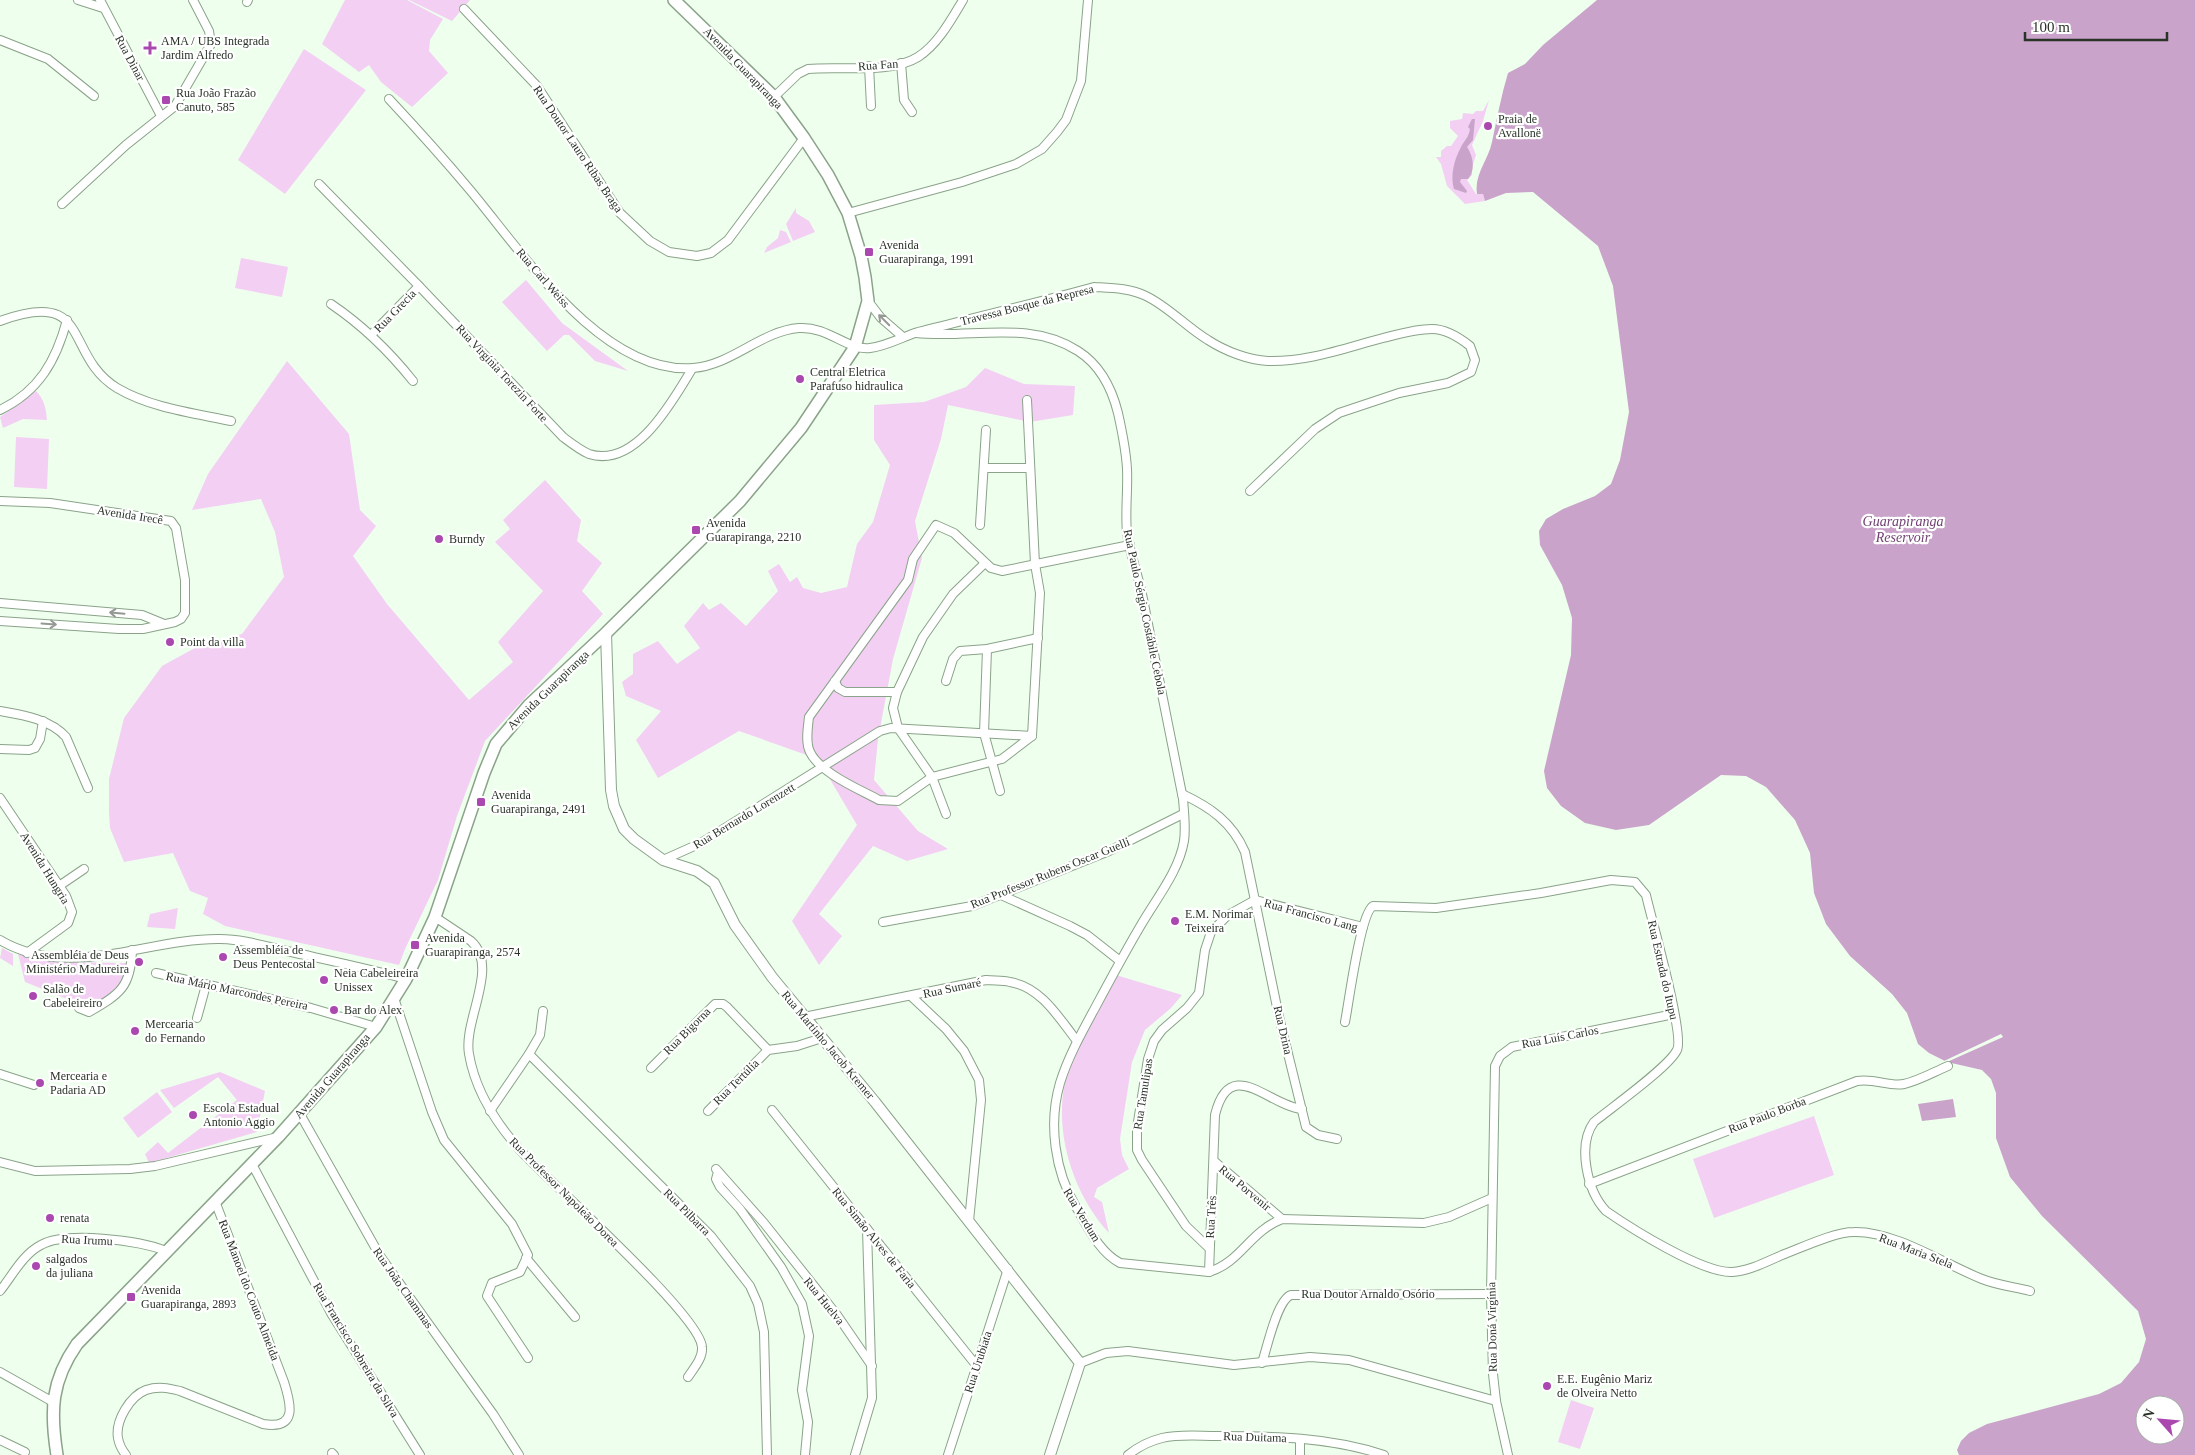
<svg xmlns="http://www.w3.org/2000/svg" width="2195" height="1455" viewBox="0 0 2195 1455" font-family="Georgia,serif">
  <rect width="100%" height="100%" fill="#eeffed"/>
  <g fill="#f3cff4">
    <polygon points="345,0 407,0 443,19 430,40 429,51 448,73 412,107 381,82 369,65 359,72 322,44"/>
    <polygon points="409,0 470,0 452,21"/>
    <polygon points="304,49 366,90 285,194 238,160"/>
    <polygon points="1489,100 1483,121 1472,145 1476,155 1472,167 1472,175 1467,180 1476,194 1483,194 1485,201 1465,204 1447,186 1441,164 1436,157 1441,157 1441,151 1447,146 1451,146 1458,136 1450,128 1450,121 1462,119 1463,113 1473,114 1476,111 1483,111"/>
    <polygon points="796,208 796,213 809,221 815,232 793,241 786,224"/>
    <polygon points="780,230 786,232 791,242 764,253 767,247 778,238"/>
    <polygon points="241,258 288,267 282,297 235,288"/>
    <polygon points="526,280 562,323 628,371 595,361 569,335 564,335 547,351 502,302"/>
    <polygon points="287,361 349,434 360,510 376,526 353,556 387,604 469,700 513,662 498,642 543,591 495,542 510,529 503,520 545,480 581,520 577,541 602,563 582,591 603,614 485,741 457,816 438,880 405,949 399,965 225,926 203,914 208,898 190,891 173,853 124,862 110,828 109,812 109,779 124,718 162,666 202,644 242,634 284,577 275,532 261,499 192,510 208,474"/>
    <polygon points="985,368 1024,384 1075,386 1073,415 1030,422 948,405 941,439 915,521 922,558 893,659 878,739 874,780 918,831 948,849 907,861 873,846 819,914 842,936 819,965 792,921 857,825 818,759 739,731 658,778 636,740 661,711 626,696 622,682 633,674 633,654 658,641 677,664 700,648 684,626 703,603 709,610 721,603 746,626 778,591 768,571 779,564 790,582 797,577 803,588 821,593 847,587 857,544 873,522 890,465 874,440 874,405 924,402 966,387"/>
    <path d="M36,391C44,399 46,408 47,420L23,419L3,428L0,417Z"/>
    <polygon points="16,437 49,439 47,489 14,487"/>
    <polygon points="178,908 175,929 147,927 150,914"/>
    <polygon points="2,948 13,954 13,966 0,958"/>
    <path d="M18,954L68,962L126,963C125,987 108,997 87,1007L25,982Z"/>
    <path d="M1116,975L1182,995L1171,1008L1145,1030L1132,1062L1120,1139L1122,1155L1129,1169L1097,1188L1094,1197L1102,1202L1109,1233C1071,1192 1051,1125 1068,1070C1071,1060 1078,1049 1083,1039C1094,1018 1105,996 1116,975Z"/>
    <polygon points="220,1072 265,1091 257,1132 149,1163 145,1154 158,1142 168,1153 237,1100 218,1077 174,1108 160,1090"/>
    <polygon points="157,1092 172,1112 138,1138 123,1118"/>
    <polygon points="1814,1116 1834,1175 1714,1218 1693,1159"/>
    <polygon points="1571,1400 1594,1408 1580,1449 1558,1442"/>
  </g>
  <g fill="#c9a3ca" fill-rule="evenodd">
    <path d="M1597,0H2195V1455H1959L1957,1450L1961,1441L1969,1433L1987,1424L2099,1394L2121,1383L2139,1362L2146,1339L2138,1311L2042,1216L2010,1177L1996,1138V1093L1991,1079L1982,1070L1947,1062L1929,1053L1918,1044L1907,1013L1892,994L1850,956L1826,924L1814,893L1810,853L1795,820L1766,787L1746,776L1721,775L1649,825L1616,830L1585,823L1561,806L1547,788L1544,771L1571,655L1572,618L1562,585L1540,545L1539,531L1546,519L1563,509L1595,496L1611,484L1620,460L1629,412L1613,286L1598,246L1533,192L1506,193L1485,201L1483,194H1477C1474,174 1488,161 1492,142C1497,119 1501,96 1508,73L1525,64L1543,45ZM2145,1405H2175V1435H2145Z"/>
    <path d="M1472,119H1475L1473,140L1467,147C1473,156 1476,170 1468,179H1461L1460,182L1467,191L1466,193L1454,189C1450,176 1454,160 1461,147C1464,141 1469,137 1470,129L1468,127Z"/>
    <polygon points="1953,1099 1956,1117 1922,1121 1918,1104"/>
  </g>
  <polygon fill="#eeffed" points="2001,1034 2003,1037 1947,1062 1944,1061"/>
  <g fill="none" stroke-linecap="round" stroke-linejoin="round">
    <defs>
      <g id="minor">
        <polyline points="78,0 103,8"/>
        <polyline points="100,0 161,116"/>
        <polyline points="247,2 248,0"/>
        <polyline points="464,9 537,86 620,213 650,241 669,252 697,256 711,253 728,240 804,138"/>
        <polyline points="0,40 48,59 94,96"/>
        <polyline points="901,63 904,100 912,112"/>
        <polyline points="869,66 871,106"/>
        <path d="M774,97L798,74L808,69C840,66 891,74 918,57C938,44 951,20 963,0"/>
        <path d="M389,99C417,129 444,159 470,190C522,252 602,375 693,368C732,365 761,331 799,328C828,326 848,351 870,348C887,346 902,337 918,332C977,317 1036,303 1094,287C1112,288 1129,288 1146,296C1169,307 1186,327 1208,340C1225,351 1248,360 1268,361C1308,362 1345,348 1383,338C1399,334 1416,329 1432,329C1445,329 1460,338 1470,346L1475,360L1471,372L1448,383L1399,393L1339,413L1315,429L1250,491"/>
        <path d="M319,184L419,286L563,437C571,443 580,450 589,454C636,469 673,400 692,369"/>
        <polyline points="62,204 126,145 175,106 211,44 209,31 193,0"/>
        <polyline points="848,213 962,182 1016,164 1042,149 1057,132 1066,120 1081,81 1088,0"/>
        <polyline points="868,301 881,318 903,337"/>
        <path d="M331,304C362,325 389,351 413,381"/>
        <path d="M0,321C93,287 63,355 117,388C151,408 193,413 231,421"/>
        <path d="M916,333C971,339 1029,319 1078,351C1100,365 1112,389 1118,413C1122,431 1126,450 1127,469C1128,490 1125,512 1127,533C1130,555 1139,577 1143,599C1156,666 1170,732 1183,799C1184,812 1186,828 1184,841C1179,871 1156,899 1141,925C1125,952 1110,980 1095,1008C1082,1032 1068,1057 1060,1083C1048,1124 1055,1172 1076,1207C1088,1227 1099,1252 1120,1263L1209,1272C1241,1262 1249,1232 1282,1219L1424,1223L1449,1217L1492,1198"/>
        <polyline points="371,335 419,286"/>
        <path d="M0,410C39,391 56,361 67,320"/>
        <polyline points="984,468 1030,468"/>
        <polyline points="0,501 50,503 171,521 176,528 185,580 185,613 181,619 175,622 143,629 119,629 0,621"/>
        <polyline points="980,525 986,430"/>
        <polyline points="0,603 142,615 164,624"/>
        <polyline points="987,649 984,733 1000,791"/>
        <polyline points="835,681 838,688 845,692 897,692 893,708 898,728 932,777 946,814"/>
        <polyline points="946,681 953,659 960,651 987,649 1038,638"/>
        <polyline points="897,692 923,637 953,594 985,563"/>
        <path d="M0,711C23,715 50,719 66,737L88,788"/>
        <path d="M1032,736L1002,759L932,777L898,801L879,800C859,789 820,773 810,752C805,742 808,727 809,717L908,580L913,559L936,525L954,533L991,568L1002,571L1130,545"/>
        <polyline points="0,749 29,750 35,748 40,739 43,721"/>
        <path d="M1182,794C1210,807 1232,822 1245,852L1279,1017L1306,1127L1318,1135L1337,1139"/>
        <polyline points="0,798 66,896 72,912 68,923 27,953"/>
        <polyline points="663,860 701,843 880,731 891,728 1032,736 1040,593 1035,564 1027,400"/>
        <polyline points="59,886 84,869"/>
        <polyline points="1001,895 1070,926 1087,935 1120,961"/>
        <polyline points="1255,900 1363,927"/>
        <path d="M435,917L471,941C500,967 463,1020 469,1054C475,1090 496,1123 520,1150C549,1182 700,1315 702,1347C703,1358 694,1368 688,1377"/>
        <polyline points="883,922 972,906 1109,851 1183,814"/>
        <path d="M0,940C69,981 147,938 220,939C242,939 265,946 287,951C327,960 367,968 406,979"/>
        <polyline points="156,973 311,1008 376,1027"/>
        <polyline points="911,996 946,1029 964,1051 979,1080 981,1100 969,1221"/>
        <polyline points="394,998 432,1112 444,1140 512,1224 528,1255 520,1272 492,1283 487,1296 528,1358"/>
        <path d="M79,1008L89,1012C120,994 131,987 132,950"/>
        <polyline points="543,1011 540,1035 529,1054 711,1236 750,1286 758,1304 764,1332 767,1455"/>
        <path d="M804,1017L986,980C994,981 1002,980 1010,982C1041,987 1059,1018 1077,1041"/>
        <polyline points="197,1018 206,985"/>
        <path d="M1345,1022C1349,1002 1360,914 1373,906L1436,908L1541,893L1611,880L1635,882L1646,895C1651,918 1685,1035 1677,1050C1669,1067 1611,1108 1594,1122C1577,1145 1587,1191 1606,1211C1632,1229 1702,1273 1732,1272C1749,1271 1766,1262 1782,1255C1801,1248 1834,1232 1854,1232C1895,1231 1944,1264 1982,1279C1997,1285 2014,1287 2030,1291"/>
        <polyline points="651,1068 715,1004 723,1004 727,1007 768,1050"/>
        <polyline points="0,1074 34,1085"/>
        <polyline points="772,1110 976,1365"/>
        <polyline points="490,1111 529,1054"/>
        <polyline points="708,1111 768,1050 797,1046 822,1038"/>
        <polyline points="300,1114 380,1256 493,1414 519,1455"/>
        <polyline points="1214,1161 1282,1219"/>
        <polyline points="0,1162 35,1171 130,1169 155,1166 278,1137"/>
        <polyline points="252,1164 331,1313 420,1455"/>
        <polyline points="716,1169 764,1223 837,1315 872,1366"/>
        <polyline points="718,1172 716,1179 720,1187 740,1209 781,1267 802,1304 809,1336 802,1390 808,1422 805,1455"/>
        <path d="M1589,1184L1857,1081C1875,1078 1889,1087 1904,1084C1918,1081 1934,1072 1948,1066"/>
        <polyline points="1209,1248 1186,1226 1142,1160 1137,1150 1137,1128 1148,1059 1154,1041 1162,1030 1187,1008 1199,993 1205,950 1211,932 1228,915 1255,900"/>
        <polyline points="526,1258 575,1317"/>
        <path d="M1209,1272L1215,1115C1230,1054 1269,1106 1302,1109"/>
        <path d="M0,1291C12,1276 23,1254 41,1245C65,1231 140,1240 166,1251"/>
        <polyline points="1080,1363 1106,1353 1128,1351 1234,1365 1310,1357 1349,1360 1496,1401"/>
        <path d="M1262,1363C1267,1348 1277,1300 1291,1295L1491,1294"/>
        <polyline points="0,1372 53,1402"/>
        <polyline points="1300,1439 1300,1455"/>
        <polyline points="0,1440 25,1452"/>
        <polyline points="332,1453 334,1455"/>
        <path d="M126,1455C122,1450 119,1444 118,1438C115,1421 130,1396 146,1390C158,1386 168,1388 180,1391L263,1424C298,1430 291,1404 284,1382L215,1201"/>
        <polyline points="855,1455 872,1398 867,1229"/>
        <polyline points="948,1455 1008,1269"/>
        <path d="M1128,1455C1138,1447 1150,1441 1162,1438C1179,1434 1199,1436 1216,1436C1273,1436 1330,1437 1384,1455"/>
        <polyline points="1508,1455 1496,1401 1493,1374 1491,1294 1495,1066 1500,1056 1512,1047 1674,1014"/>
      </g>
      <polyline id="tertiary" points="606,633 611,790 614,806 624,829 634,839 663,860 697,871 714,883 735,925 772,977 875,1102 1080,1363 1050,1455"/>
      <path id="secondary" d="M57,1455C50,1411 51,1381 77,1344L278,1137L376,1027L406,979L435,917L484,773L496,744L529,705L606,633L740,501L801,428L855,347L868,301L865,277L861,256L848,213L828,175L804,138L774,97L674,0"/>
    </defs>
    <use href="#minor" stroke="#8aa389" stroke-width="10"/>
    <use href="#tertiary" stroke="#8aa389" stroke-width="12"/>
    <use href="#secondary" stroke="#8aa389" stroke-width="14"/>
    <use href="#minor" stroke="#fff" stroke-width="8"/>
    <use href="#tertiary" stroke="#fff" stroke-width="10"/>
    <use href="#secondary" stroke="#fff" stroke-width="11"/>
  </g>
  <defs><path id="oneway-shaft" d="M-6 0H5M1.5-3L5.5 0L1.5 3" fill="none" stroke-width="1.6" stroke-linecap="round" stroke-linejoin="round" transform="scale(1.25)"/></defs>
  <g stroke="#949994">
    <use href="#oneway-shaft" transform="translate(884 320) rotate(-135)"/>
    <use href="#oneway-shaft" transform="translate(117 613) rotate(-175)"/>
    <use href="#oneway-shaft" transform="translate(49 624) rotate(4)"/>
  </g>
  <g fill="#aa48b0" stroke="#fff" stroke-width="2">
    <path d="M147.5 40.5h5v5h5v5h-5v5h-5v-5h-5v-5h5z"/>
    <rect x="161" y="95" width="10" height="10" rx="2.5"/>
    <circle cx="1488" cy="126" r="5"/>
    <rect x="864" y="247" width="10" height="10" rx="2.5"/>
    <circle cx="800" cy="379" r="5"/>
    <rect x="691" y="525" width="10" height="10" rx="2.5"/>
    <circle cx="439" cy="539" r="5"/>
    <circle cx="170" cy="642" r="5"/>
    <rect x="476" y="797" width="10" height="10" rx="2.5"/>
    <circle cx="1175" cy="921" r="5"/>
    <rect x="410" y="940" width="10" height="10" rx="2.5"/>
    <circle cx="223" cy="957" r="5"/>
    <circle cx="139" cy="962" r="5"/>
    <circle cx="324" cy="980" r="5"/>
    <circle cx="33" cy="996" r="5"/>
    <circle cx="334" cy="1010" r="5"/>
    <circle cx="135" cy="1031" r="5"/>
    <circle cx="40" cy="1083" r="5"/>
    <circle cx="193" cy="1115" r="5"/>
    <circle cx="50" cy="1218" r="5"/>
    <circle cx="36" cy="1266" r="5"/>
    <rect x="126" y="1292" width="10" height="10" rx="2.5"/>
    <circle cx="1547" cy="1386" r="5"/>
  </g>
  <g text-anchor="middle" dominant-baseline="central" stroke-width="4.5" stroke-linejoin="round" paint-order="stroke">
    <g font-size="12" fill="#293328" stroke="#fff" text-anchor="start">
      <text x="161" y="41">AMA / UBS Integrada<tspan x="161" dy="14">Jardim Alfredo</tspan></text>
      <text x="176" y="93">Rua João Frazão<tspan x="176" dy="14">Canuto, 585</tspan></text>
      <text x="1498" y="119">Praia de<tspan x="1498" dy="14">Avallonë</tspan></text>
      <text x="879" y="245">Avenida<tspan x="879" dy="14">Guarapiranga, 1991</tspan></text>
      <text x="810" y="372">Central Eletrica<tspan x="810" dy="14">Parafuso hidraulica</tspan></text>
      <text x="706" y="523">Avenida<tspan x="706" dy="14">Guarapiranga, 2210</tspan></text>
      <text x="449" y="539">Burndy</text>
      <text x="180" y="642">Point da villa</text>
      <text x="491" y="795">Avenida<tspan x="491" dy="14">Guarapiranga, 2491</tspan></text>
      <text x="1185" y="914">E.M. Norimar<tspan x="1185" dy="14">Teixeira</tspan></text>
      <text x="425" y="938">Avenida<tspan x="425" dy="14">Guarapiranga, 2574</tspan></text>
      <text x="233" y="950">Assembléia de<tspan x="233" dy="14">Deus Pentecostal</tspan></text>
      <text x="129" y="955" text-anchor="end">Assembléia de Deus<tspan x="129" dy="14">Ministério Madureira</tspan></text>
      <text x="334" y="973">Neia Cabeleireira<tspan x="334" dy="14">Unissex</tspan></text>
      <text x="43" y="989">Salão de<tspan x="43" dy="14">Cabeleireiro</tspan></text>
      <text x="344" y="1010">Bar do Alex</text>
      <text x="145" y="1024">Mercearia<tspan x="145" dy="14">do Fernando</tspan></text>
      <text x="50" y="1076">Mercearia e<tspan x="50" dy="14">Padaria AD</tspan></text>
      <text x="203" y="1108">Escola Estadual<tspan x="203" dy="14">Antonio Aggio</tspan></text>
      <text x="60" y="1218">renata</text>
      <text x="46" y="1259">salgados<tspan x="46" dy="14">da juliana</tspan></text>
      <text x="141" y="1290">Avenida<tspan x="141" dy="14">Guarapiranga, 2893</tspan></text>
      <text x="1557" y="1379">E.E. Eugênio Mariz<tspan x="1557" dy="14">de Olveira Netto</tspan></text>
    </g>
    <g font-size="12" fill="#293328" stroke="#fff">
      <text transform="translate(130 58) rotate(62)">Rua Dinar</text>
      <text transform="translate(878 65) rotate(-4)">Rua Fan</text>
      <text transform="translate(743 68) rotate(46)">Avenida Guarapiranga</text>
      <text transform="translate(578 149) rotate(56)">Rua Doutor Lauro Ribas Braga</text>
      <text transform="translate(543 278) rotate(49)">Rua Carl Weiss</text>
      <text transform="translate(1027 305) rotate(-14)">Travessa Bosque da Represa</text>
      <text transform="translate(395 311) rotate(-46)">Rua Grecia</text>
      <text transform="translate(502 373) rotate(47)">Rua Virgínia Torezin Forte</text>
      <text transform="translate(130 515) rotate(9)">Avenida Irecê</text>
      <text transform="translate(1145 612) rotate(78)">Rua Paulo Sérgio Costábile Cebola</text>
      <text transform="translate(548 690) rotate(-44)">Avenida Guarapiranga</text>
      <text transform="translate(744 816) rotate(-31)">Rua Bernardo Lorenzett</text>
      <text transform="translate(45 868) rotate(58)">Avenida Hungria</text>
      <text transform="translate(1050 873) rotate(-22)">Rua Professor Rubens Oscar Guelli</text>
      <text transform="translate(1311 915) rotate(15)">Rua Francisco Lang</text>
      <text transform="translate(1663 970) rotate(77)">Rua Estrada do Itupu</text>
      <text transform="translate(952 988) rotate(-12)">Rua Sumaré</text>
      <text transform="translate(237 991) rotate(12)">Rua Mário Marcondes Pereira</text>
      <text transform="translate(1283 1030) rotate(77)">Rua Drina</text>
      <text transform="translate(687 1031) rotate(-45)">Rua Bigorna</text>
      <text transform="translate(1560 1037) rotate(-11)">Rua Luís Carlos</text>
      <text transform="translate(828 1045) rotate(50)">Rua Martinho Jacob Kremer</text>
      <text transform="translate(332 1076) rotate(-49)">Avenida Guarapiranga</text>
      <text transform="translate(736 1082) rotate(-45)">Rua Tertúlia</text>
      <text transform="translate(1143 1094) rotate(-81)">Rua Tamulipas</text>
      <text transform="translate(1767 1115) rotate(-21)">Rua Paulo Borba</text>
      <text transform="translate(1245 1188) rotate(40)">Rua Porvenir</text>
      <text transform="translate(564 1192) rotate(45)">Rua Professor Napoleão Dorea</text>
      <text transform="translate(687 1212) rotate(45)">Rua Pilbarra</text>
      <text transform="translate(1082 1215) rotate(59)">Rua Verdum</text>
      <text transform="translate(1211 1217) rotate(-87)">Rua Três</text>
      <text transform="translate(874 1238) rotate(51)">Rua Simão Alves de Faria</text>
      <text transform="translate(87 1240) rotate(3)">Rua Irumu</text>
      <text transform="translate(1916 1251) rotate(21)">Rua Maria Stela</text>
      <text transform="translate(403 1288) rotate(55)">Rua João Chammas</text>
      <text transform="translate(249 1290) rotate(69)">Rua Manoel do Couto Almeida</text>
      <text x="1368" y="1294">Rua Doutor Arnaldo Osório</text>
      <text transform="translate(824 1301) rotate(51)">Rua Huelva</text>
      <text transform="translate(1492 1327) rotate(-91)">Rua Doná Virgínia</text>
      <text transform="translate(356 1350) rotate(59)">Rua Francisco Sobreira da Silva</text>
      <text transform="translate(978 1362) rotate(-72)">Rua Urubiata</text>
      <text transform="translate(1255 1437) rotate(2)">Rua Duitama</text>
    </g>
    <g font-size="14" font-style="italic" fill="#724174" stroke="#fff">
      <text x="1903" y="521">Guarapiranga<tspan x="1903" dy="16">Reservoir</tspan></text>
    </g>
  </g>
  <g transform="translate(2160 1420) rotate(297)"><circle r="24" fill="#ffffff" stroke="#a9ada9"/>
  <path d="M0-4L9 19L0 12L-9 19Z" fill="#aa48b0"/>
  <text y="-8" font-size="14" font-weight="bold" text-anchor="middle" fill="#293328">N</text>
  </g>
  <path d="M2025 32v8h142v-8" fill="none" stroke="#293328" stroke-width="2.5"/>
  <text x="2032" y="32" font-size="15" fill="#293328" stroke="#ffffff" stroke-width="4" paint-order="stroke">100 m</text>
</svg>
